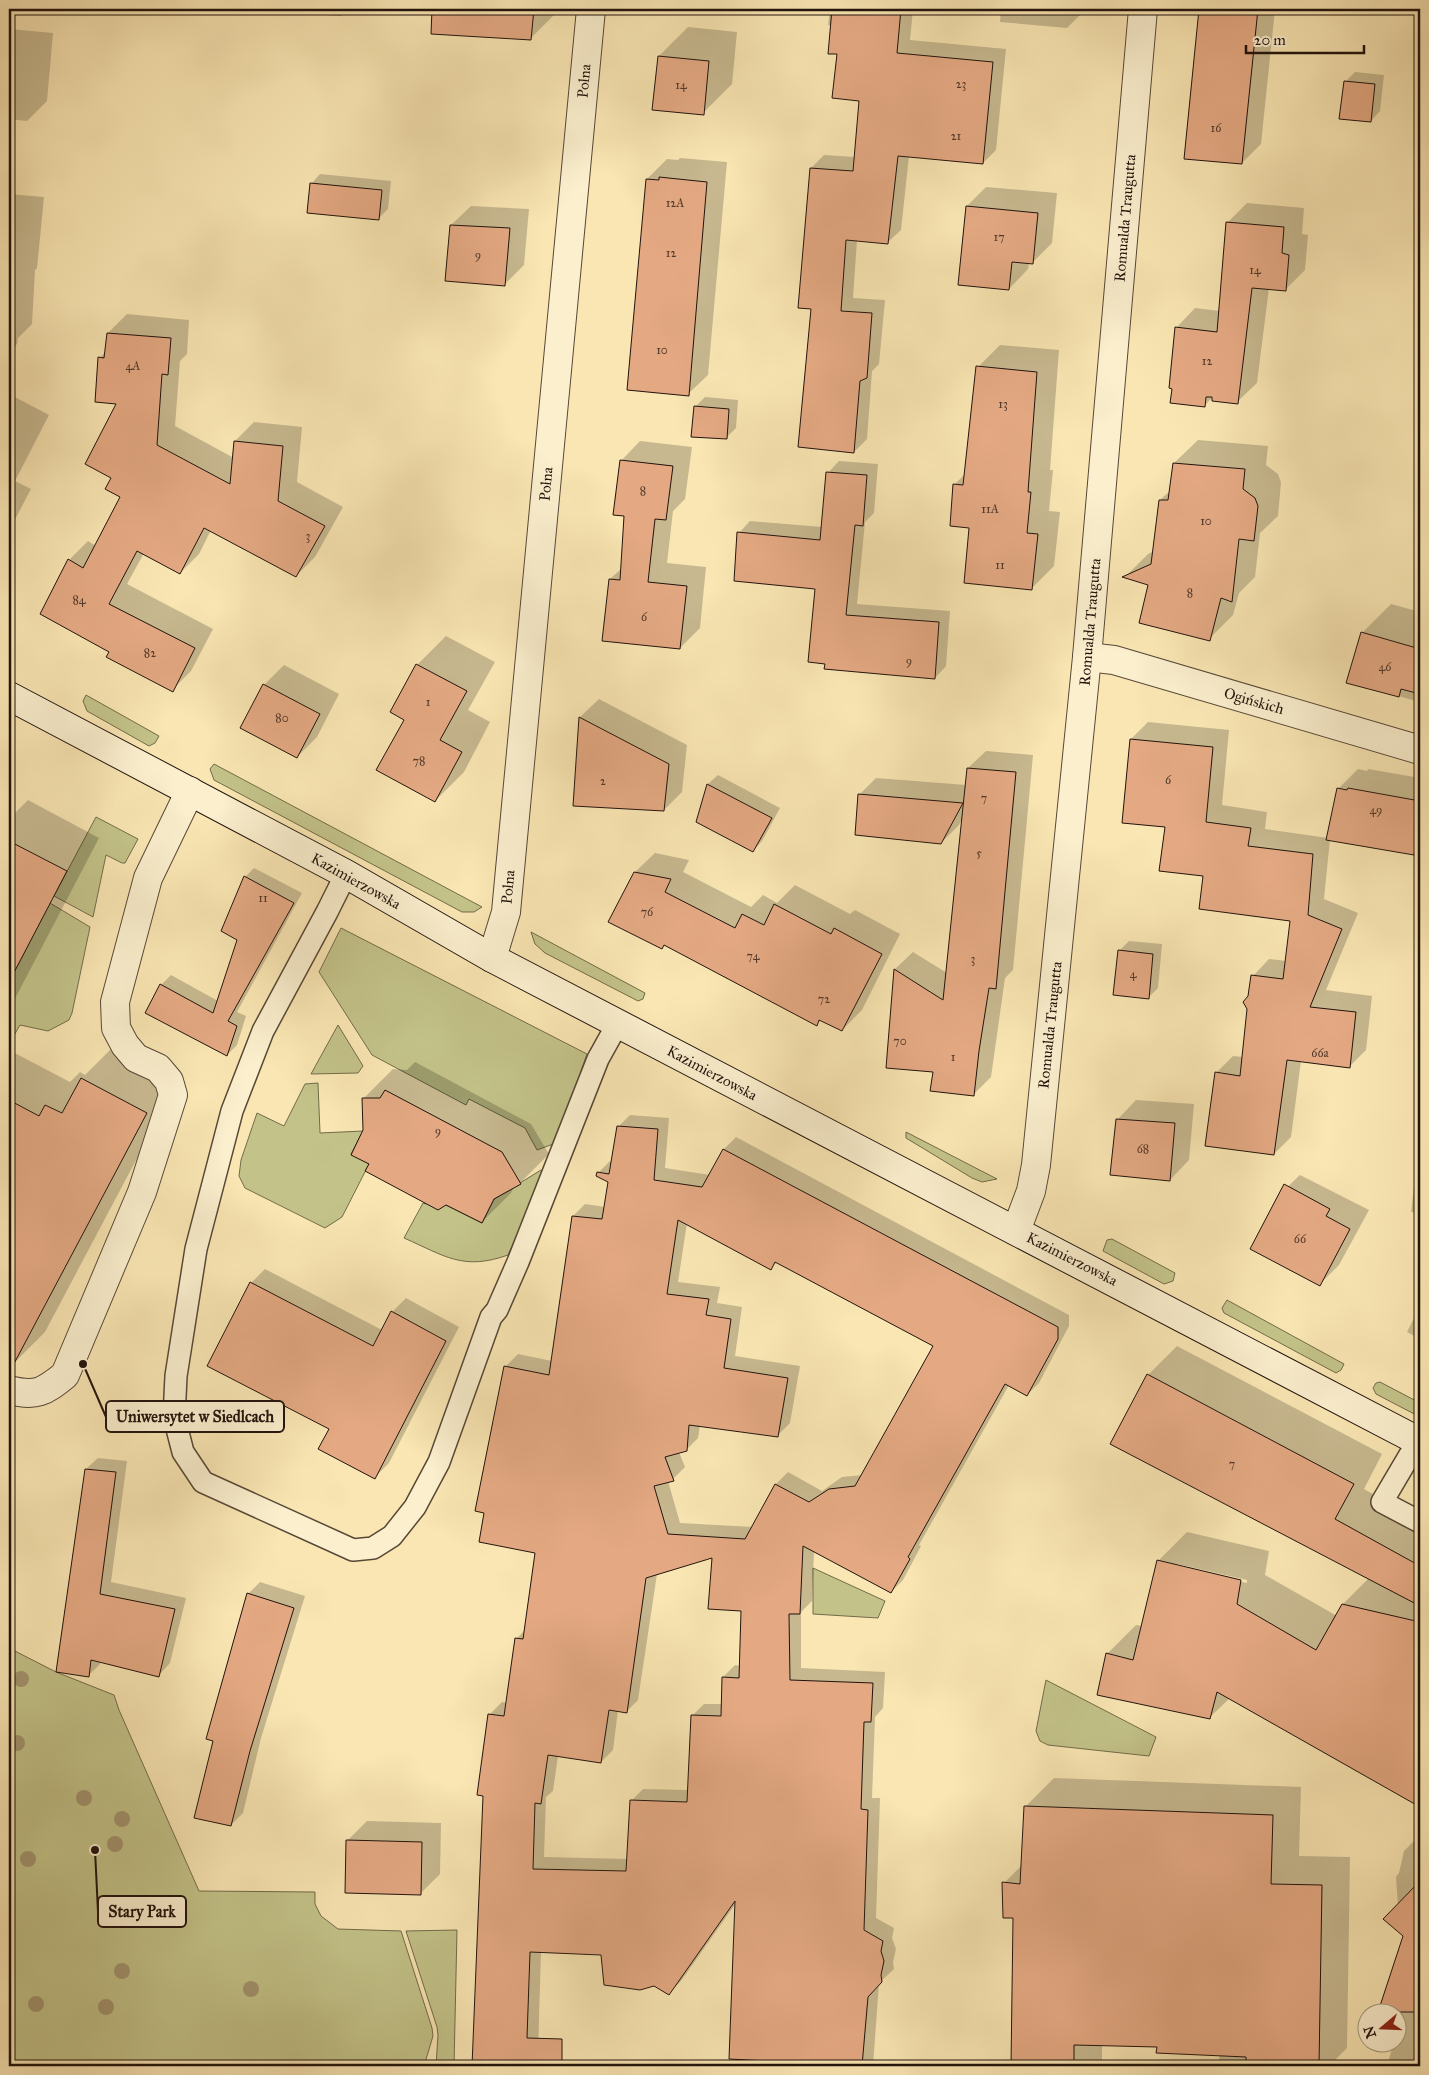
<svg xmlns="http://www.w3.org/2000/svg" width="1429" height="2075" viewBox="0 0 1429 2075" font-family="'IM FELL Great Primer',serif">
  <rect width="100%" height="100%" fill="#f9e6b3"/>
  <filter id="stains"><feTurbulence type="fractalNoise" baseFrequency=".004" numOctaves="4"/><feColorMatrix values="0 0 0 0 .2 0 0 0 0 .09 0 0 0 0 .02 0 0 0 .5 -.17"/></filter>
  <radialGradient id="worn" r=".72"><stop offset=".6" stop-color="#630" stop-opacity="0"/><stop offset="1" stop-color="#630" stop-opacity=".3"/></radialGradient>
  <g fill="#c3c389" stroke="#726b4a">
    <polygon points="86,695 159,736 155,743 149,746 87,711 83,701"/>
    <polygon points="214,764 482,907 474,912 462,912 214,780 210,769"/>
    <polygon points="96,817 138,839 125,863 122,863 106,855 93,917 54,896"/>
    <polygon points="50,903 90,927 72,1013 69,1020 48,1031 20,1025 9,1044 9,982"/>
    <polygon points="341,928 587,1054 556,1143 537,1150 525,1128 469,1099 466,1105 372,1055 319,972"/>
    <polygon points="531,932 645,993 643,999 638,1001 545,953 535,944"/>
    <polygon points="338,1025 363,1066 358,1073 311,1074"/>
    <polygon points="318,1083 320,1133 363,1131 351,1154 369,1164 342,1217 325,1228 245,1188 239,1176 241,1160 257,1113 284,1126 305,1084"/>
    <polygon points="906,1132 997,1179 982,1182 972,1178 906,1138"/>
    <path d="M541,1170L545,1172L508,1255C463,1271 445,1256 404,1238L423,1203L426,1204L430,1197L482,1223L494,1199Z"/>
    <polygon points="1112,1239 1175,1273 1173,1281 1164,1284 1103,1251 1107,1240"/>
    <polygon points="1227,1300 1344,1364 1341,1370 1336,1373 1224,1313 1222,1308"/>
    <polygon points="1380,1382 1420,1403 1420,1417 1376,1394 1373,1388 1376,1383"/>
    <polygon points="813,1568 885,1601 878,1618 813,1614"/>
    <polygon points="9,1648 56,1672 114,1695 119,1710 199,1891 315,1892 315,1904 321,1916 338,1929 401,1931 432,2028 433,2036 424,2066 9,2066"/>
    <polygon points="1046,1680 1156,1737 1149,1756 1048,1745 1040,1741 1036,1731"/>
    <polygon points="457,1930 454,2066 436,2066 438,2035 437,2027 406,1931"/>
  </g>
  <g fill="#0003" fill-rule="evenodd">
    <polygon points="272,9 348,9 341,16 272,12"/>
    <polygon points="481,9 560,9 530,39 480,35"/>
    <polygon points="830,9 913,9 910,40 1006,49 996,150 983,163 909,156 901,230 887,243 857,240 853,298 885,300 879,364 872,371 867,439 854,452 812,308 811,168 824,155 855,157 861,100 838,53 832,26 828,25"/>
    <polygon points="1001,9 1086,9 1067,28 1000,22"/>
    <polygon points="1200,9 1275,9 1261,144 1242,163 1185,158"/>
    <polygon points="688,27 737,32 732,84 703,113 653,108 659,56"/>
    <polygon points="9,29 53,33 47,101 27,121 9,119"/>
    <polygon points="1355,72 1384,75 1380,111 1371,121 1345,82"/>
    <polygon points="680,158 727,162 708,375 688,394 647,179 667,159 678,160"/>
    <polygon points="320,174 391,181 388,209 378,219 311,184"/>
    <polygon points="986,187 1057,193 1052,243 1032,263 1029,263 1028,269 1009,289 967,206"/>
    <polygon points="9,194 44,197 37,268 35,270 32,324 18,338 17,344 9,353"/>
    <polygon points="1247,203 1304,208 1302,234 1308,235 1305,270 1286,289 1269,288 1257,383 1237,402 1213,397 1204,406 1176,328 1195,308 1220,311 1228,222"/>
    <polygon points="471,206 529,209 524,265 505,284 451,225"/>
    <polygon points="127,314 189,320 187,354 180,361 175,426 234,458 235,441 254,422 302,427 297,482 343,507 315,557 296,576 211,530 199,554 180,573 144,553 127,584 213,629 191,671 172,690 111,651 69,560 88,541 96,546 121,497 113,477 118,403 100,358 106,351 108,333"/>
    <polygon points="1000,345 1059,350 1050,470 1053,470 1049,511 1060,512 1054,566 1032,588 970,527 954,485 966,473 978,367"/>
    <polygon points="15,397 49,415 15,481 31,489 9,531 9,403"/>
    <polygon points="705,397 738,400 736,428 726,438 695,407"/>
    <polygon points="1198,440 1268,446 1266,465 1278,474 1281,482 1278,516 1260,533 1255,577 1239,593 1233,615 1209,639 1150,584 1125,577 1148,554 1154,551 1160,500 1171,490 1174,463"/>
    <polygon points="640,441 692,447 685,499 673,511 667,563 706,567 700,628 680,648 610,579 622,568 625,515 621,461"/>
    <polygon points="839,461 878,464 874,513 865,522 857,604 950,611 946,666 935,678 826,668 816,588 739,533 750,521 822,527 828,473"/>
    <polygon points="1391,604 1420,612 1420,702 1348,682 1362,633"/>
    <polygon points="446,636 495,662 468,710 490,722 464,772 435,801 406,719 417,665"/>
    <polygon points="284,665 339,694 317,737 297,757 242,727 264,685"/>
    <polygon points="599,699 687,745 682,792 664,810 575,804 580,717"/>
    <polygon points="1148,722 1229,730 1222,805 1267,812 1265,829 1328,838 1338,789 1358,769 1367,771 1368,769 1420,778 1420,846 1413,853 1330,839 1324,899 1358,913 1326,990 1372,996 1366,1050 1349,1067 1301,1061 1291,1137 1274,1154 1216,1073 1233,1056 1243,1057 1253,976 1269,959 1286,961 1291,920 1204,875 1166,826 1131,739"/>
    <polygon points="986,751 1033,755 1013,970 1005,978 991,1077 973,1095 934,1070 888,1067 895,969 913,952 947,973 963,817 959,825 941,843 859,795 876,778 966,785 968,768"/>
    <polygon points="718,775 780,808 762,841 753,851 697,822 708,784"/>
    <polygon points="28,800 99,838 9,1010 9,819"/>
    <polygon points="655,853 689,860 683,872 751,907 763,895 777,903 795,885 850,914 855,910 900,934 862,1010 842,1030 821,1020 816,1025 665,945 661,948 635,872"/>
    <polygon points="254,868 302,893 237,1012 246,1016 237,1045 227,1055 147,1012 161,985 171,975 218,1001 239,939 245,877"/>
    <polygon points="1129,941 1162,944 1158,988 1148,998 1119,951"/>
    <polygon points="115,1045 179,1079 45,1332 12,1365 9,1364 9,1050 70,1082 80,1072 85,1075"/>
    <polygon points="415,1062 531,1124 549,1154 520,1183 514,1187 511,1193 482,1222 371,1164 365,1130 364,1098 393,1069 407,1070"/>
    <polygon points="1136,1100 1194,1104 1189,1160 1170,1180 1117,1120"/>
    <path d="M630,1115L669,1118L665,1168L710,1175L724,1149L736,1137L1069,1315V1326L1039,1383L1027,1395L1009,1385L919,1545L921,1546L903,1580L891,1592L814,1551L812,1601L801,1612V1668L885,1672L883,1708L875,1717L872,1798H880L876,1918L894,1928L892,1938L896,1949L893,1962L894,1969L879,1983L873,2066H753L754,2059L736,1903L681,1981L669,1993L602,1954L541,1952L538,2054L526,2066L474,2065L490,1714L502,1702L507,1703L516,1639L526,1629L537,1552L486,1512L476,1510L506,1366L518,1354L552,1361L573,1216L585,1204L605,1207L609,1181L598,1173L610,1161H612L618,1127ZM687,1223L771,1268L777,1262L935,1346L863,1475L842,1477L822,1491L788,1472L776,1484L753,1527L680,1523L668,1481L673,1479L685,1467L679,1452L686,1450L698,1438L700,1425L778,1435L790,1423L800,1366L735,1356L742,1307L717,1303L720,1287L678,1282ZM713,1556L743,1609L741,1666L735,1665L723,1677V1704H704L692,1716L689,1790L643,1789L631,1801L628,1859L544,1857L546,1797L553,1791L558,1756L601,1762L613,1750L618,1710L626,1712L638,1700L657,1574Z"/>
    <polygon points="1420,1167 1420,1213 1411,1212 1416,1171"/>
    <polygon points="1300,1175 1369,1210 1339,1265 1319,1285 1280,1194"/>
    <polygon points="265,1269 382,1330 392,1312 406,1298 459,1327 389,1463 375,1477 330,1429 251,1283"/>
    <polygon points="1420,1306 1420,1339 1407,1332"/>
    <path d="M1177,1346L1382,1454L1364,1489L1420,1521V1806L1230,1698L1209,1718L1107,1654L1136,1625L1142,1626L1158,1561L1187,1532L1269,1551L1265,1575L1337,1616L1343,1604L1369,1578L1148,1375ZM1177,1564L1247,1580V1583L1177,1567Z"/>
    <polygon points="98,1458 127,1461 111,1582 186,1598 170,1663 159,1675 100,1661 100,1664 88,1676 86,1469"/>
    <polygon points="260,1582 305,1596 261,1738 243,1813 231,1825 248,1594"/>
    <polygon points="1054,1778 1301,1787 1299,1856 1350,1857 1347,2048 1329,2066 1219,2066 1219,2055 1158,2046 1102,2044 1102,2066 1012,2066 1015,1917 1004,1883 1023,1864 1025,1807"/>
    <polygon points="367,1821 441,1823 440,1874 420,1894 347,1841"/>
    <polygon points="1420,1835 1420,2066 1387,2066 1394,2042 1396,2042 1401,2022 1396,2020 1396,2012 1379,2012 1404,1935 1398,1905 1396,1877 1399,1873 1404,1851"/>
  </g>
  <g fill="#e4a983" stroke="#21130c" fill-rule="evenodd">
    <polygon points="432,9 534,9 531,40 431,34"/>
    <polygon points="832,9 901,9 897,53 993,62 983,164 898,156 888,244 846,240 841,311 872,313 867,378 860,381 854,453 798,447 811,309 798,308 810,168 853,171 859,101 832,98 837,54 828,54"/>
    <polygon points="1199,9 1258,9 1242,164 1184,159"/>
    <polygon points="658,56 709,61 704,115 652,110"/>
    <polygon points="1344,81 1375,84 1371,122 1339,119"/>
    <polygon points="659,177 707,182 689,396 627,390 646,179 659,180"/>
    <polygon points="310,183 382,190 379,220 307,213"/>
    <polygon points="966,206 1038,213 1033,264 1012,262 1009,290 958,285"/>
    <polygon points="1226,222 1284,227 1282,253 1289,255 1286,291 1252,288 1238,404 1212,401 1212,397 1206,397 1205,407 1170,403 1172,389 1169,388 1175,327 1217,332"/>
    <polygon points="450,225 510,228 505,286 445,281"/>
    <polygon points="107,333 171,338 168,375 162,374 157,445 230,484 234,441 283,446 278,501 325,526 296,577 204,528 180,574 137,551 109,604 195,648 173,692 106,657 109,652 40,614 68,559 83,568 120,497 105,489 111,478 85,464 116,404 95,402 98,357 104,358"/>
    <polygon points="976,366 1037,372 1028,492 1031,492 1027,533 1038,534 1032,590 964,583 969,528 950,526 953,484 963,485"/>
    <polygon points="694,406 729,409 727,439 691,437"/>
    <polygon points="620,460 673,466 666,520 655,519 648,582 687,586 680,649 602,641 609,579 620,580 624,516 613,515"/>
    <polygon points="1173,463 1245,469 1243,489 1255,498 1258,506 1254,541 1239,539 1232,602 1221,598 1210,641 1139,623 1148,585 1122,577 1151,564 1159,500 1168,500"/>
    <polygon points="826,472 867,475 863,526 855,525 846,615 939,622 935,679 824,669 825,664 808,662 815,589 734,581 737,532 820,540"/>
    <polygon points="1361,632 1420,649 1420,694 1401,689 1399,697 1346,683"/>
    <polygon points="416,664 467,691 440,740 462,752 435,802 376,770 404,720 390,712"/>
    <polygon points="263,684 320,714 297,758 240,728"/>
    <polygon points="579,717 669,764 664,811 573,806"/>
    <polygon points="1130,739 1213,747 1206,822 1251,828 1248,846 1313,854 1308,915 1342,929 1310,1007 1356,1012 1350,1068 1287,1060 1274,1155 1205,1146 1215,1072 1240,1076 1247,1009 1243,1002 1248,996 1251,975 1283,979 1290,921 1199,909 1203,876 1159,871 1165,827 1122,823"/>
    <polygon points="967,768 1016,772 996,989 989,988 979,1051 974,1096 930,1091 933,1072 886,1068 894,969 943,1000"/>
    <polygon points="707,784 772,818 753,852 696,822"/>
    <polygon points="1337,788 1347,790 1348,788 1420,801 1420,819 1414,855 1326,840"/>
    <polygon points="858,794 963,803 941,844 855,835"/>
    <polygon points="9,841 67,871 9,982"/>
    <polygon points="634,872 671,879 665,892 735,928 742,914 764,925 774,904 831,934 834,928 882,954 842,1031 819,1020 817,1026 664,945 662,949 608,922"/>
    <polygon points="244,876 294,903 228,1021 237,1026 227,1056 145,1013 160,984 213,1013 237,940 221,931"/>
    <polygon points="1118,950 1153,954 1149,999 1113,995"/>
    <polygon points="81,1078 147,1113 9,1373 9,1100 39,1116 45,1105 62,1113"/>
    <polygon points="385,1090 502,1152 521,1184 494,1199 482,1223 446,1205 438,1210 365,1171 369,1164 351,1155 363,1130 362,1098 380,1098"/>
    <polygon points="1116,1119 1175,1123 1170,1181 1110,1175"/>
    <path d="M617,1126L658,1129L654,1180L702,1187L723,1149L1058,1327V1339L1027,1396L1005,1384L908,1557L910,1559L891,1593L803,1546L800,1614H789L790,1680L873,1683L871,1722H864L861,1809L868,1810L864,1930L883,1941L881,1951L884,1961L881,1975L882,1982L868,1997L862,2066L729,2059L735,1901L669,1995L654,1986L640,1990L604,1985L601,1955L530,1952L527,2038L562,2039V2066H472L483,1796L477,1795L488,1714L504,1716L515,1638L523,1639L535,1553L479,1542L484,1513L475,1511L504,1366L549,1375L572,1216L602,1219L608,1182L596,1176L597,1172L609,1174ZM678,1220L771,1270L775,1262L933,1346L855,1486L829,1489L809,1502L775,1484L745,1539L668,1534L654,1486L674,1481L665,1457L687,1451L689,1425L778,1437L788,1378L724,1368L731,1319L706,1315L709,1299L667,1294ZM712,1558L708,1609L741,1611L739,1678L722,1677L721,1716L691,1715L687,1802L630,1800L626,1871L533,1869L535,1803L541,1804L548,1755L601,1763L609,1710L627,1713L646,1578Z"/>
    <polygon points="1284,1184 1330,1209 1326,1216 1350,1229 1320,1286 1250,1249"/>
    <polygon points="250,1282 373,1346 391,1311 446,1341 375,1479 318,1449 329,1429 207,1366"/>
    <polygon points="1147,1374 1354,1484 1335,1519 1420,1566 1420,1606 1110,1444"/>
    <polygon points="85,1469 116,1472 100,1594 175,1609 159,1677 91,1660 89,1677 56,1672"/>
    <polygon points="1157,1560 1241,1580 1237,1604 1316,1650 1342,1604 1420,1622 1420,1807 1217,1692 1210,1719 1097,1695 1106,1653 1133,1660"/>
    <polygon points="247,1593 294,1608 250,1751 231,1826 194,1818 213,1741 206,1739"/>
    <polygon points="1024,1806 1273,1815 1271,1884 1322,1885 1319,2066 1246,2066 1246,2057 1156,2053 1157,2047 1074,2045 1074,2066 1011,2066 1013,1918 1003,1918 1002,1882 1020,1884"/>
    <polygon points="346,1840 422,1842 421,1895 345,1893"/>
    <polygon points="1420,1881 1420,2012 1378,2012 1403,1936 1383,1919"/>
  </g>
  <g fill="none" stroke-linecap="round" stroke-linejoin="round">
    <defs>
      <g id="service">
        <polyline points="346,874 327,912 263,1031 232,1111 196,1249 176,1376 174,1417 183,1452 203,1482 353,1550 373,1548 392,1536 415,1507 439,1462 491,1317 497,1310 518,1262 598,1059 618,1023"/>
        <polyline points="1418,1441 1382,1502 1420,1522"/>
      </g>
      <g id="minor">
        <polyline points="1087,657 1114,660 1420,750"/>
        <polyline points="492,958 506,912 591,9"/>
        <polyline points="1016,1231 1031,1191 1036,1165 1087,657 1143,9"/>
        <path d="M9,1390C36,1397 44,1392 65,1375L142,1192L173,1095L169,1081L158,1068L136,1058L125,1045L116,1028L115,1002L148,878L190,791"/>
      </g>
      <polyline id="secondary" points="9,696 346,874 492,958 1420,1442"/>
    </defs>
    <use href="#service" stroke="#574836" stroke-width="24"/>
    <use href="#minor" stroke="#574836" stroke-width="30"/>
    <use href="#secondary" stroke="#21130c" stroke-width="30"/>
    <use href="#service" stroke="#fbefce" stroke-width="21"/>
    <use href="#minor" stroke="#fbefce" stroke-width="28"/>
    <use href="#secondary" stroke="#fbefce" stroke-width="28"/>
  </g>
  <g fill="#a2946f">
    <circle cx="21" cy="1679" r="8"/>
    <circle cx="17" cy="1743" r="8"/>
    <circle cx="84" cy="1798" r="8"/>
    <circle cx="122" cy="1819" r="8"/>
    <circle cx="115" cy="1844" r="8"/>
    <circle cx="28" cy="1859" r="8"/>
    <circle cx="122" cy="1971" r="8"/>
    <circle cx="251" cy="1989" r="8"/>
    <circle cx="36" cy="2004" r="8"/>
    <circle cx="106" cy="2007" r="8"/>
  </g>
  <g text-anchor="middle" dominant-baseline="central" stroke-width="5" stroke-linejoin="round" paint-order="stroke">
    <g font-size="12" fill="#52382a">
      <text x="961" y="84">23</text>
      <text x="681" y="85">14</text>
      <text x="1216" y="128">16</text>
      <text x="956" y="136">21</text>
      <text x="675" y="203">12A</text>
      <text x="999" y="237">17</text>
      <text x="671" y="253">12</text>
      <text x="478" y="255">9</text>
      <text x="1255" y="270">14</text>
      <text x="662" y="350">10</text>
      <text x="1207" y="361">12</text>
      <text x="133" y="366">4A</text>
      <text x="1003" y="404">13</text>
      <text x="643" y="491">8</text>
      <text x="990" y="509">11A</text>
      <text x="1206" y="521">10</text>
      <text x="308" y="536">3</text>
      <text x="1000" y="565">11</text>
      <text x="1190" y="593">8</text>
      <text x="79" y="600">84</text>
      <text x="644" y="617">6</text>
      <text x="150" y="653">82</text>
      <text x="909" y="661">9</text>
      <text x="1385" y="667">46</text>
      <text x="428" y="702">1</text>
      <text x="282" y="718">80</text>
      <text x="419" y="761">78</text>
      <text x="1168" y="780">6</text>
      <text x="603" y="781">2</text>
      <text x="984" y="798">7</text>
      <text x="1376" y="810">49</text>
      <text x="979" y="853">5</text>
      <text x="263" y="898">11</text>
      <text x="647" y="912">76</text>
      <text x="753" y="956">74</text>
      <text x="973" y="959">3</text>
      <text x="1133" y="974">4</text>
      <text x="824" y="999">72</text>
      <text x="900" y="1041">70</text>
      <text x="1320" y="1053">66a</text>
      <text x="953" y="1057">1</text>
      <text x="438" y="1131">9</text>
      <text x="1143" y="1149">68</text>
      <text x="1300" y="1239">66</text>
      <text x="1232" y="1464">7</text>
    </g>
    <g font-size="15" fill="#21130c" stroke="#fbefce">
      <text transform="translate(584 81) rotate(-85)">Polna</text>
      <text transform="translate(1125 218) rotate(-85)">Romualda Traugutta</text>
      <text transform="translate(546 484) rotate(-85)">Polna</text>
      <text transform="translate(1090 622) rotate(-85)">Romualda Traugutta</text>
      <text transform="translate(1254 701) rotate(16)">Ogińskich</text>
      <text transform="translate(356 881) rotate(29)">Kazimierzowska</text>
      <text transform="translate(508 887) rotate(-85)">Polna</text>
      <text transform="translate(1050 1025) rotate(-84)">Romualda Traugutta</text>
      <text transform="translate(712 1073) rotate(28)">Kazimierzowska</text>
      <text transform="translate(1072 1259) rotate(27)">Kazimierzowska</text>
    </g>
  </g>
  <path fill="none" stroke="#21130c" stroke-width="2" d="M83 1364L106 1417M95 1850L98 1912"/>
  <g fill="#21130c" stroke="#fbefce" stroke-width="2">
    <circle cx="83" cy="1364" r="5"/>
    <circle cx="95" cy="1850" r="5"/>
  </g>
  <g fill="#fbefce" stroke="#21130c" stroke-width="2">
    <rect x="106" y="1401" width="178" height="31" rx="5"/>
    <rect x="98" y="1896" width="88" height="31" rx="5"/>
  </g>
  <g font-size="16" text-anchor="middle" font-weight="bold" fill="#21130c">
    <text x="195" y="1422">Uniwersytet w Siedlcach</text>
    <text x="142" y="1917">Stary Park</text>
  </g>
  <rect width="1429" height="2075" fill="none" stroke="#f9e6b3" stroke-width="30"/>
  <rect x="10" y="10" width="1409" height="2055" fill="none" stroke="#21130c" stroke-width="2.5"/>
  <rect x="15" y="15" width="1399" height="2045" fill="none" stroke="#21130c"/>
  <g transform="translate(1382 2028) rotate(251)"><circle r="24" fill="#fbefce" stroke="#a49780"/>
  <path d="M0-4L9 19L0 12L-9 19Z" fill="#8f2418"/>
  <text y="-8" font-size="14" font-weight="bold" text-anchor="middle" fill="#21130c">N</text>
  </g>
  <path d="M1246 45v8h118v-8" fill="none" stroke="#21130c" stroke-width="2.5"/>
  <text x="1254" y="45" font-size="15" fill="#21130c" stroke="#fbefce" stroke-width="4" paint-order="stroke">20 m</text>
  <rect width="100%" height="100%" filter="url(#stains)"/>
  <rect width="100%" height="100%" fill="url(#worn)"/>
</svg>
